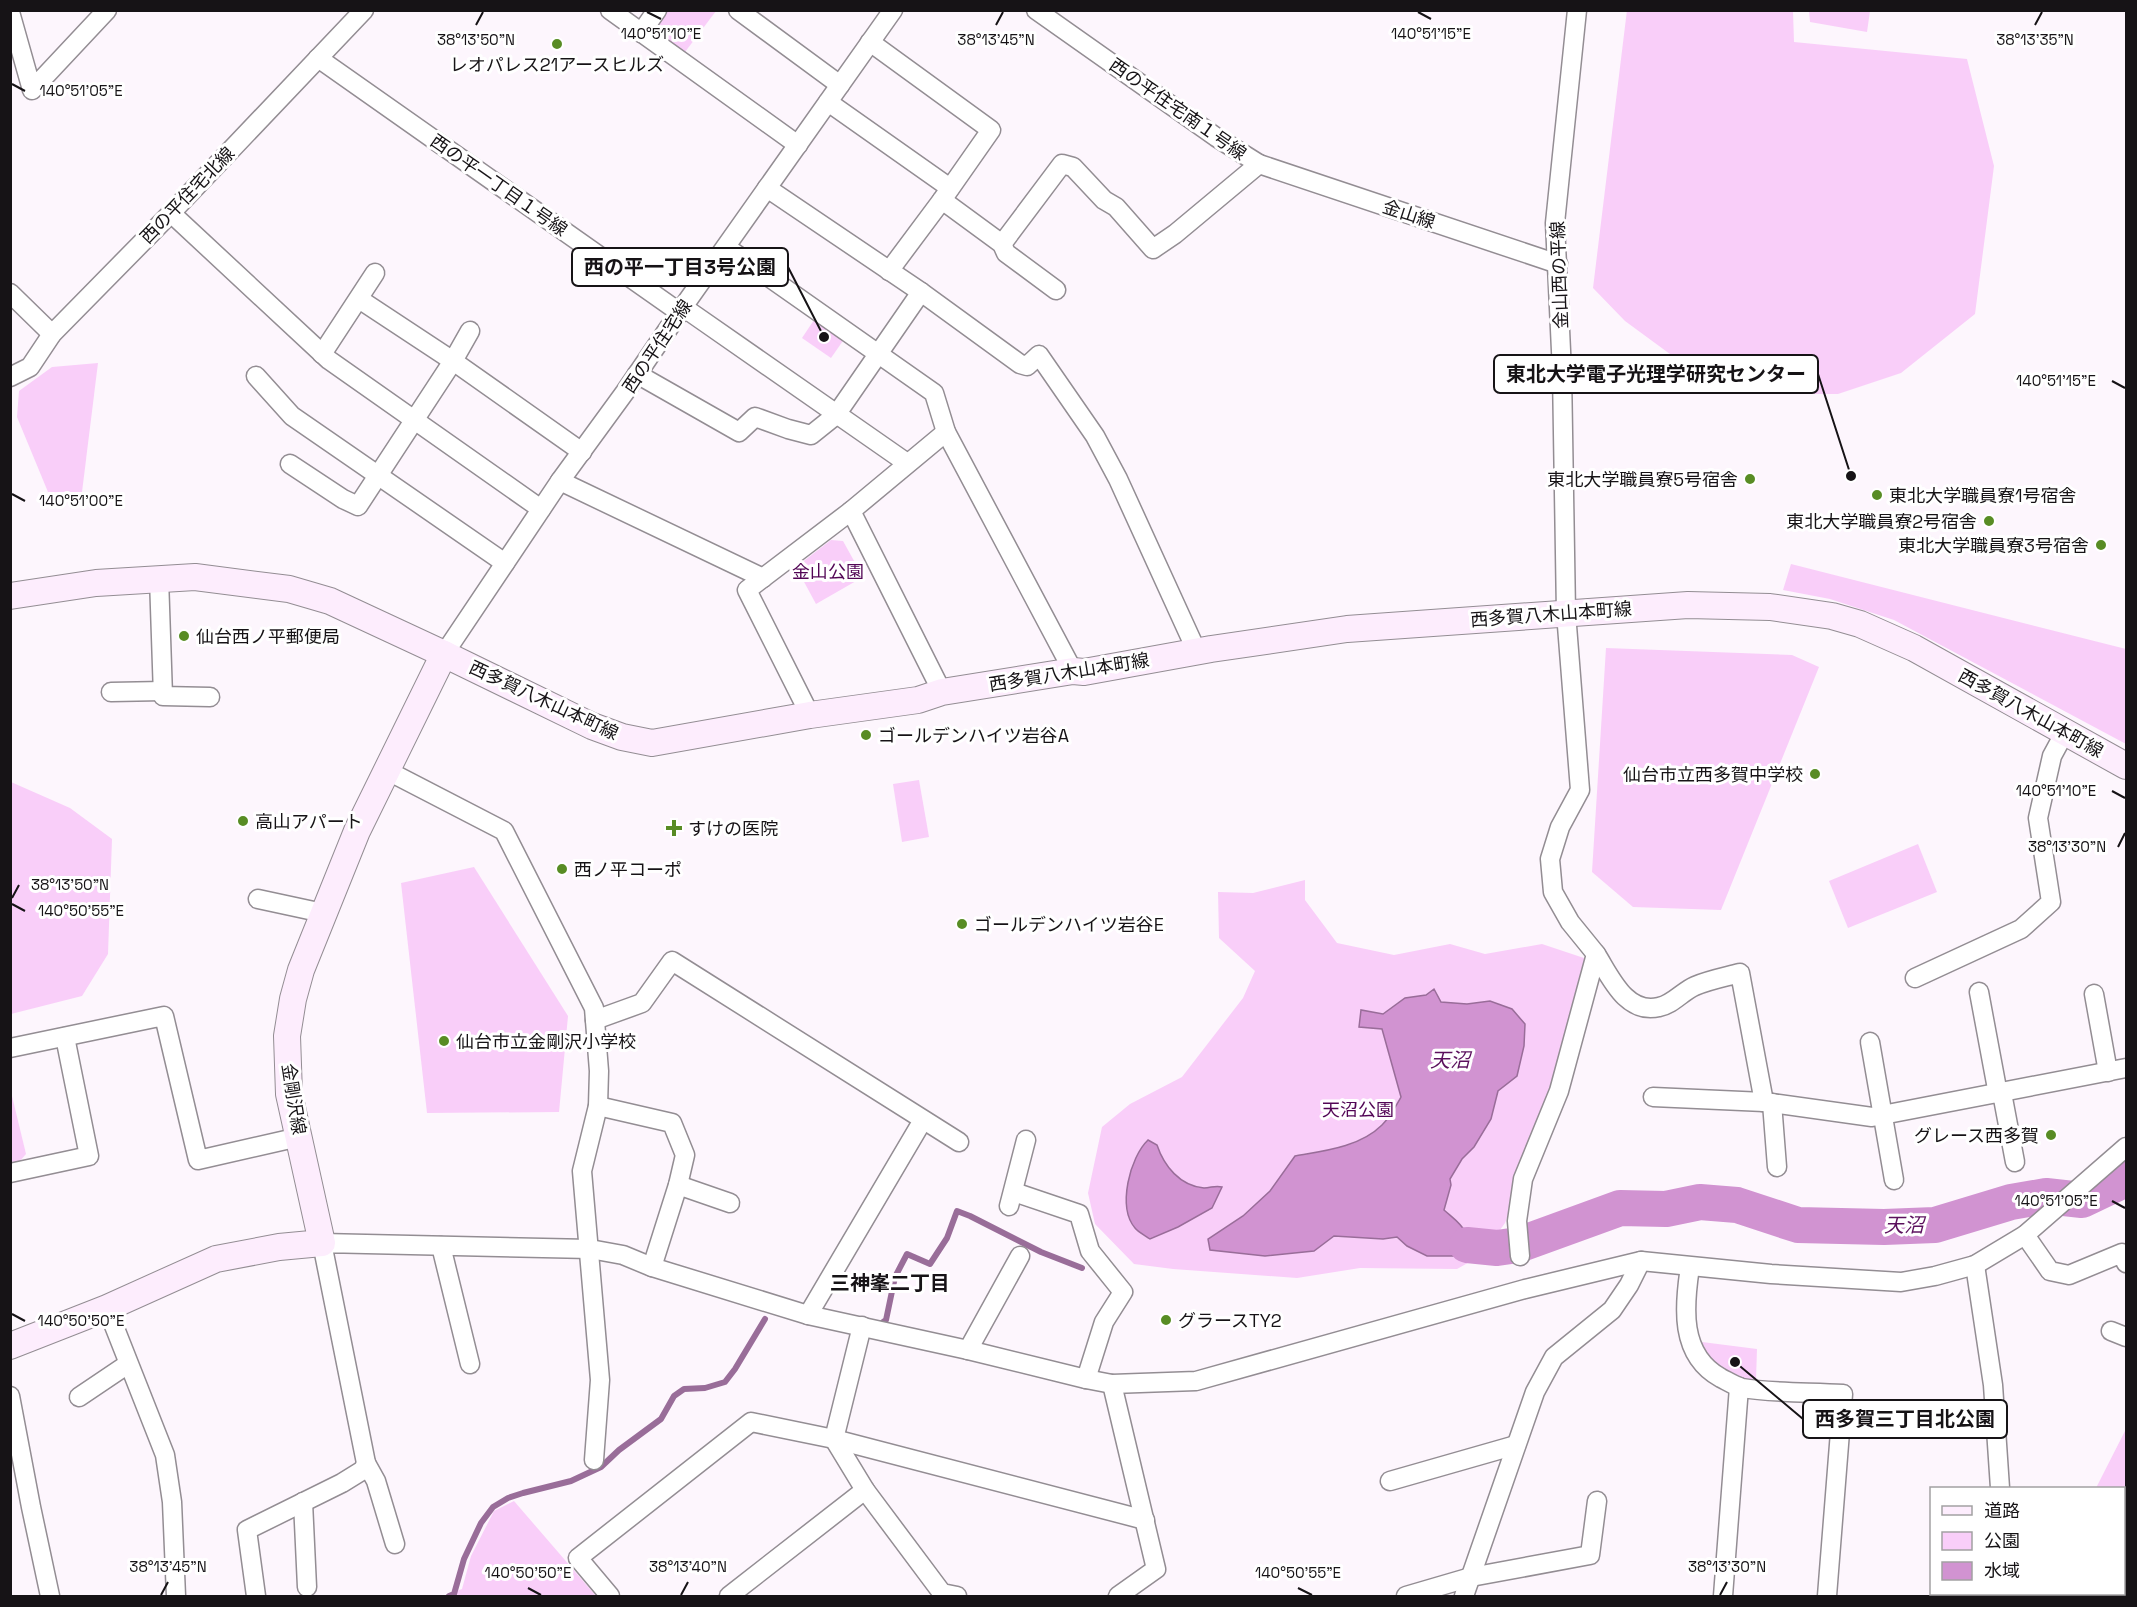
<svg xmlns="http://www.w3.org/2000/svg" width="2137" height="1607" viewBox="0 0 2137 1607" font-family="'Space Grotesk','Noto Sans JP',sans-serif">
  <rect width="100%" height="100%" fill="#fdf6fd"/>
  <g fill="#f9cef9">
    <polygon points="1627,10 1793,11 1794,42 1967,59 1994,166 1975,314 1901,373 1838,394 1764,394 1717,379 1674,357 1625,321 1593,288"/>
    <polygon points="668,11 716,11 685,52 660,35 656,28"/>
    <polygon points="1809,11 1870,11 1867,32 1810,22"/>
    <polygon points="818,314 847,335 831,358 802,338"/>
    <polygon points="98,363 82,492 48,492 17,417 19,391 52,367"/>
    <polygon points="831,540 843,541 863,577 816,604 796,567"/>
    <polygon points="1791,564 2126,649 2126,744 1894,620 1830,599 1783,590"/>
    <polygon points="1606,648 1792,655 1819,667 1721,910 1633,907 1592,872"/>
    <polygon points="919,780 929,837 902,842 893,784"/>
    <polygon points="11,782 70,808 112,839 108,954 82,996 11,1014"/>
    <polygon points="1918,844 1937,892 1848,928 1829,881"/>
    <polygon points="474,867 568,1016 559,1112 427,1113 401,883"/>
    <polygon points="1305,880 1305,900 1337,943 1394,955 1450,944 1485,954 1542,944 1587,959 1573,1028 1505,1223 1482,1255 1457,1269 1360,1268 1297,1278 1173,1269 1134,1264 1095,1224 1088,1193 1102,1127 1130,1104 1182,1077 1243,998 1255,971 1219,938 1218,892 1253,893"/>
    <polygon points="12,1096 26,1154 19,1162 11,1164"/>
    <path d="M1702,1342L1757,1349L1756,1380C1731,1377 1709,1369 1702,1342Z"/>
    <polygon points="2126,1429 2126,1596 2053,1596 2054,1594 2124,1594 2124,1488 2096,1488"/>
    <polygon points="514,1501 596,1596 443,1596 462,1589 471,1556 494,1511"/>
  </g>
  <g fill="#d193d1" stroke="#996d99" stroke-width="1.5">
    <path d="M1434,989L1441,1002L1467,1004L1490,1001L1512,1009L1525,1024L1524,1046L1517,1076L1498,1091L1491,1119L1474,1147L1462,1159L1450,1179L1451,1185L1444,1210C1461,1225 1474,1231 1461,1256H1427L1407,1246L1397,1237L1383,1239L1334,1236L1314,1251L1265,1256L1210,1250L1208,1239L1243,1216L1270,1191L1295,1156C1324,1151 1360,1147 1382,1125C1390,1117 1396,1106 1401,1097L1382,1029L1359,1027L1361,1010L1383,1014L1405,998L1426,995Z"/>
    <path d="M1148,1140L1157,1145C1164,1166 1180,1186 1204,1188C1211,1188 1215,1185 1222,1187L1212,1208L1178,1227L1150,1239C1146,1236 1138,1232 1135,1228C1117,1207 1130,1157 1148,1140Z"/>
  </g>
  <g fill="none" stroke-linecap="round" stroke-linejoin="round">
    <g stroke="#996d99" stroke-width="6">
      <polyline points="879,1325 886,1320 895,1277 907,1254 930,1264 947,1238 957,1211 970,1216 1041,1252 1082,1268"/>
      <polyline points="449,1596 454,1594 464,1559 481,1523 493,1507 508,1498 523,1493 571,1481 601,1467 619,1450 661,1419 674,1396 684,1389 705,1388 725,1382 735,1369 765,1319"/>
    </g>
    <polyline stroke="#d193d1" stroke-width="36" points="1467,1245 1497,1248 1518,1245 1620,1208 1666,1209 1700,1202 1737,1205 1798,1225 1884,1227 1935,1225 2011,1202 2046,1196 2082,1200 2126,1179"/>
    <defs>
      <g id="street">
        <polyline points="610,10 798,145"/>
        <polyline points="738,10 840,85"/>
        <polyline points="10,12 32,90 107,10"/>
        <polyline points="641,33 657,10"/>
        <polyline points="870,42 991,130 942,200 889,271"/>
        <polyline points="318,58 679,312"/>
        <polyline points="828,102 950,188"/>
        <polyline points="1259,164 1558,264"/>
        <polyline points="767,188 921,292 1020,364 1027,366 1039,355 1095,436 1118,479 1197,652"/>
        <polyline points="942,200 1002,244 1006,253 1056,290"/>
        <polyline points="171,213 329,360 541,509"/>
        <polyline points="1002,244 1062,164 1073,167 1104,200 1116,207 1153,249 1175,234 1259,164 1216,137 1036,10"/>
        <polyline points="726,247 934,393 946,432 1073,671"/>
        <polyline points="10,293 52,334"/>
        <polyline points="359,299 453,361 582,452"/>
        <polyline points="683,307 907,463"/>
        <polyline points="322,354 375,273"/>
        <polyline points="637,374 739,432 755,417 788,429 811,435 836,415 921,292"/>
        <polyline points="256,376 292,416 505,563"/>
        <polyline points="10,377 30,367 52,334 171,213 364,10"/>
        <polyline points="290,464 343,499 358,506 453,361 470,331"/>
        <polyline points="560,481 763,578"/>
        <polyline points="851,511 942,692"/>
        <polyline points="159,578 163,696 210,697"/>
        <polyline points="444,654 560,481 625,392 683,307 893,10"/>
        <polyline points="111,692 163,691"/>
        <polyline points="810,715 747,590 851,511 946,432"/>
        <polyline points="386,770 504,831 594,1008 599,1071 598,1106 582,1171 600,1380 594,1460"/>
        <polyline points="258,899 323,913"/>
        <path d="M1596,954C1610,976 1626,1015 1659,1007C1672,1005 1683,991 1695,986C1709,980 1725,977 1740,973L1764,1102"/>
        <polyline points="1915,978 2021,929 2051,902 2038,818 2052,756 2065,732"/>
        <polyline points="1979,992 1998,1094"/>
        <polyline points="2094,994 2108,1072"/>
        <polyline points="595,1020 642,1003 672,961 959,1142"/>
        <polyline points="1870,1042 1894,1180"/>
        <polyline points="10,1048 164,1016 198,1160 299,1137"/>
        <polyline points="2002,1093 2015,1162"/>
        <polyline points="1653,1097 1764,1102 1872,1117 2126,1068"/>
        <polyline points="1772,1103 1777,1167"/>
        <polyline points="598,1106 672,1123 685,1155 678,1185 652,1267"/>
        <polyline points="10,1173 89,1156 65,1037"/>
        <polyline points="678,1185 730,1203"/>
        <polyline points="1014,1192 1079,1214 1090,1251 1123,1292 1104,1322 1086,1379"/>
        <polyline points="1009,1206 1026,1140"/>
        <polyline points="2025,1235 2050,1271 2069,1275 2122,1253 2126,1263"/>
        <polyline points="441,1246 470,1364"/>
        <polyline points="1520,1256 1517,1221 1523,1179 1559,1091 1596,954 1570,922 1553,892 1550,859 1560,827 1580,790 1566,613 1562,372 1555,223 1577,10"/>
        <polyline points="1975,1265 1993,1385 2000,1488"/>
        <path d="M1690,1267C1684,1306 1679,1355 1721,1378C1727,1381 1735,1386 1742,1388C1772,1393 1811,1392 1843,1394L1827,1596"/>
        <polyline points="107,1308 165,1455 172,1502 176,1596"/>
        <polyline points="808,1315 923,1120"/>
        <polyline points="862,1326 834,1439 865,1490 942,1593 957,1596"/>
        <polyline points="2111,1331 2126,1337"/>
        <polyline points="968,1350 1020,1256"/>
        <polyline points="1112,1384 1156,1569 1118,1596"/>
        <polyline points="10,1396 31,1507 50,1596"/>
        <polyline points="79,1397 128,1364"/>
        <polyline points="366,1463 376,1481 395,1544"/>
        <polyline points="1390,1481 1516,1445"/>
        <polyline points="303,1502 307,1587"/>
        <polyline points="256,1596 247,1530 342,1483 363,1470 366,1463 322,1243 590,1249 623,1255 652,1267 808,1315 968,1350 1086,1379 1112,1384 1196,1381 1525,1289 1641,1261 1771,1274 1901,1282 1935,1276 1975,1265 2025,1235 2126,1147"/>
        <polyline points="610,1596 578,1558 751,1422 834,1439 1145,1520"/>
        <polyline points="729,1596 865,1490"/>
        <polyline points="1406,1596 1471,1577 1590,1555 1597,1501"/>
        <polyline points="1464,1596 1535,1392 1554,1357 1612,1310 1629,1285 1641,1261"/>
        <polyline points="1723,1596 1739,1387"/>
      </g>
      <g id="secondary">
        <polyline points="10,596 96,583 195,577 289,589 330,601 444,654 592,726 622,737 652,743 810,715 918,700 942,692 1073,671 1084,672 1211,649 1347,629 1688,605 1770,607 1832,616 1860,624 1914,648 2126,766"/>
        <polyline points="10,1346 107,1308 216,1259 279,1247 322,1243 289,1094 287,1036 293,999 301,970 357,831 444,654"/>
      </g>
    </defs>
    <use href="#street" stroke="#938d93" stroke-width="21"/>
    <use href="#secondary" stroke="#938d93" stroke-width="28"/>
    <use href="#street" stroke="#fff" stroke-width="18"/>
    <use href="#secondary" stroke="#fdedfd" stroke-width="26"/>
  </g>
  <path fill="none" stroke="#161316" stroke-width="2" d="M647,12L661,19M1418,12L1431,19M476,25L483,12M996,25L1003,12M2035,25L2042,12M12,84L25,91M2112,381L2125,388M12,494L25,501M2112,791L2125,798M2118,847L2125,833M12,898L19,885M12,904L25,911M2112,1201L2125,1208M12,1314L25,1321M528,1588L541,1595M1298,1588L1312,1595M161,1595L168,1582M681,1595L688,1582M1720,1595L1727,1582"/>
  <g fill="#588c24" stroke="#fff" stroke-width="2">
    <circle cx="557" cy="44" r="6"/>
    <circle cx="1750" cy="479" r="6"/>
    <circle cx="1877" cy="495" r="6"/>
    <circle cx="1989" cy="521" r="6"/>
    <circle cx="2101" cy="545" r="6"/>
    <circle cx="184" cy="636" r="6"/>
    <circle cx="866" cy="735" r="6"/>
    <circle cx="1815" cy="774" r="6"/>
    <circle cx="243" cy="821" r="6"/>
    <path d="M671 819h6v6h6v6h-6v6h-6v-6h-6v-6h6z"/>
    <circle cx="562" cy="869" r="6"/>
    <circle cx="962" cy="924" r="6"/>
    <circle cx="444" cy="1041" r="6"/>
    <circle cx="2051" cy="1135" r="6"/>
    <circle cx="1166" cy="1320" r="6"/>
  </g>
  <g text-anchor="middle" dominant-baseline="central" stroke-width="6" stroke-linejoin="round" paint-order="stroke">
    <g font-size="18" fill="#161316" stroke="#fff" text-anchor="start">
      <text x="557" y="64" text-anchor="middle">レオパレス21アースヒルズ</text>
      <text x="1738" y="479" text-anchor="end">東北大学職員寮5号宿舎</text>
      <text x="1889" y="495">東北大学職員寮1号宿舎</text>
      <text x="1977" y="521" text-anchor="end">東北大学職員寮2号宿舎</text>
      <text x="2089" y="545" text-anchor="end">東北大学職員寮3号宿舎</text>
      <text x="196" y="636">仙台西ノ平郵便局</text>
      <text x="878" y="735">ゴールデンハイツ岩谷A</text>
      <text x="1803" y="774" text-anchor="end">仙台市立西多賀中学校</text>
      <text x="255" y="821">高山アパート</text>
      <text x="688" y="828">すけの医院</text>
      <text x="574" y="869">西ノ平コーポ</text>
      <text x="974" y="924">ゴールデンハイツ岩谷E</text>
      <text x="456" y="1041">仙台市立金剛沢小学校</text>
      <text x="2039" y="1135" text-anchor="end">グレース西多賀</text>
      <text x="1178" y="1320">グラースTY2</text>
    </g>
    <g font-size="18" fill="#161316" stroke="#fff">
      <text transform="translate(1178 109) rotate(35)">西の平住宅南１号線</text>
      <text transform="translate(499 185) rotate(35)">西の平一丁目１号線</text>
      <text transform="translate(187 195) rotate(-46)">西の平住宅北線</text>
      <text transform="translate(1409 214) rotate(18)">金山線</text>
      <text transform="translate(1559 275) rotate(-92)">金山西の平線</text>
      <text transform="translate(657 346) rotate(-56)">西の平住宅線</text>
      <text transform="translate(1551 614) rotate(-4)">西多賀八木山本町線</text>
      <text transform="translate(1069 672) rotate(-9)">西多賀八木山本町線</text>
      <text transform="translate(544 700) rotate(25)">西多賀八木山本町線</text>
      <text transform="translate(2031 713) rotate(29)">西多賀八木山本町線</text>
      <text transform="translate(294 1099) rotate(81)">金剛沢線</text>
    </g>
    <g font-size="18" fill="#520555" stroke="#fff">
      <text x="828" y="571">金山公園</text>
      <text x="1358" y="1109">天沼公園</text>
    </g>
    <g font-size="20" font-style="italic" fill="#5b105d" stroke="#fff">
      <text x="1450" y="1060">天沼</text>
      <text x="1904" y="1225">天沼</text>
    </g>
    <g font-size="20" font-weight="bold" fill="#161316" stroke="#fff">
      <text x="890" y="1283">三神峯二丁目</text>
    </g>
  </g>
  <g font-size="15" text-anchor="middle" fill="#161316" stroke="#fff" stroke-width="6" stroke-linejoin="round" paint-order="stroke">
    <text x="661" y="39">140°51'10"E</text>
    <text x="1431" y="39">140°51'15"E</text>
    <text x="2035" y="45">38°13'35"N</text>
    <text x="476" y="45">38°13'50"N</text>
    <text x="996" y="45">38°13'45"N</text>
    <text x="81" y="96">140°51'05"E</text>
    <text x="2056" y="386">140°51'15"E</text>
    <text x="81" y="506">140°51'00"E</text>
    <text x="2056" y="796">140°51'10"E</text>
    <text x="2067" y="852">38°13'30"N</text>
    <text x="70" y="890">38°13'50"N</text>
    <text x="81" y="916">140°50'55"E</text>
    <text x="2056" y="1206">140°51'05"E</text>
    <text x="81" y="1326">140°50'50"E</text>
    <text x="168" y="1572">38°13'45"N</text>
    <text x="688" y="1572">38°13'40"N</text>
    <text x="1727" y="1572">38°13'30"N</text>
    <text x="528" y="1578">140°50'50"E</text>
    <text x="1298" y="1578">140°50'55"E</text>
  </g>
  <path fill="none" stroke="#161316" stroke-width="2" d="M824 337L788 267M1851 476L1818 374M1735 1362L1803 1419"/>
  <g fill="#161316" stroke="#fff" stroke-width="2">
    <circle cx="824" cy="337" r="6"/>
    <circle cx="1851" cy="476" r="6"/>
    <circle cx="1735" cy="1362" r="6"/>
  </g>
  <g fill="#fff" stroke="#161316" stroke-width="2">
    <rect x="572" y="248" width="216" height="38" rx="6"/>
    <rect x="1494" y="355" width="324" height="38" rx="6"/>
    <rect x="1803" y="1400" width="204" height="38" rx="6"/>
  </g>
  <g font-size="20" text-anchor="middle" font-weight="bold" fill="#161316">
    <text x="680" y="274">西の平一丁目3号公園</text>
    <text x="1656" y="381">東北大学電子光理学研究センター</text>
    <text x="1905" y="1426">西多賀三丁目北公園</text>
  </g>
  <rect width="2137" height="1607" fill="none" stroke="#161316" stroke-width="24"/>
  <rect x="1930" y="1487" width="195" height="108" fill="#ffffff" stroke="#a2a1a2" stroke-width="1.5"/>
  <rect x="1942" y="1506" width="30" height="9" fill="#fdedfd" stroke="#a2a1a2" stroke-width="1.5"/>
  <text x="1984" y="1517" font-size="18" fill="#161316">道路</text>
  <rect x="1942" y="1532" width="30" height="18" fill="#f9cef9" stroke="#a2a1a2" stroke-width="1.5"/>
  <text x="1984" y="1547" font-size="18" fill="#161316">公園</text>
  <rect x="1942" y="1562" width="30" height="18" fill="#d193d1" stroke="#a2a1a2" stroke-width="1.5"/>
  <text x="1984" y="1577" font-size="18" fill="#161316">水域</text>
</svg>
